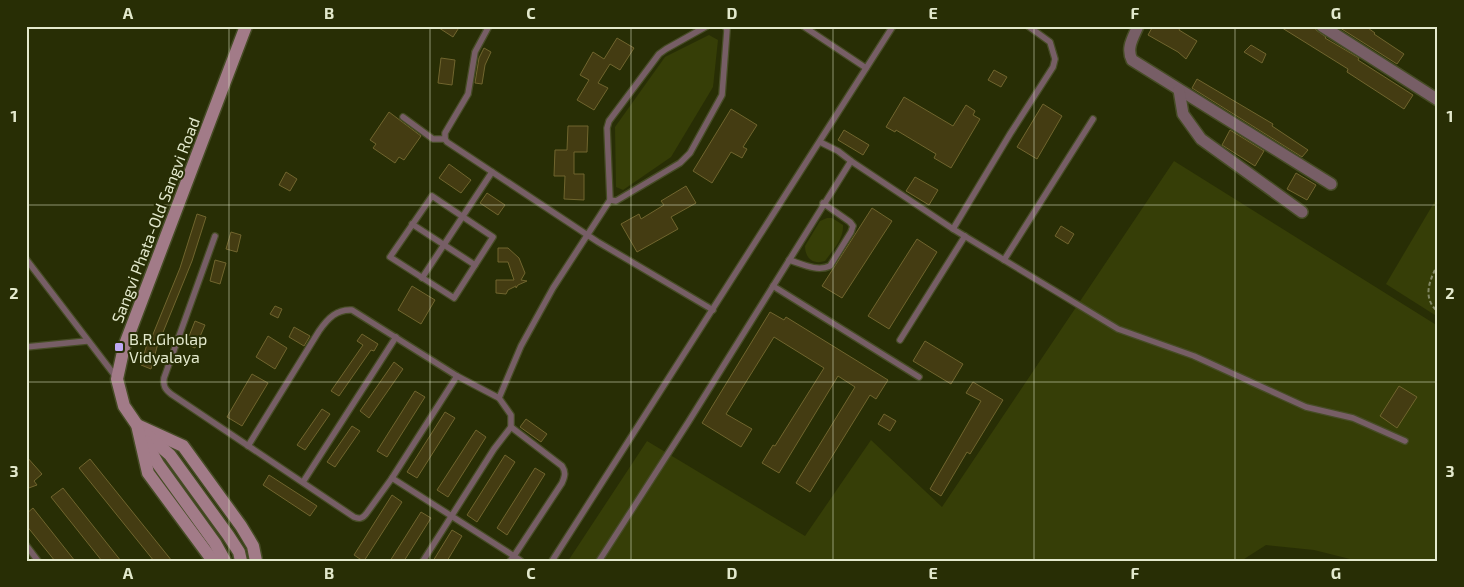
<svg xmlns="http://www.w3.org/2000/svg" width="1464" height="587" viewBox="0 0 1464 587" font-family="'Exo 2',sans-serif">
  <rect width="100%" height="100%" fill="#282e05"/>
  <g fill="#363e07">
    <polygon points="709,35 718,40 713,87 671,157 623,190 616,187 615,127 665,57"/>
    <polygon points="1174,161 1438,326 1438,561 1358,561 1314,550 1266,545 1241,561 568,561 647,441 805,536 871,440 942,507"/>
    <polygon points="1438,196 1438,317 1386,284"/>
    <path d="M827,218H832L843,225C844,239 833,250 825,261C813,265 805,258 805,246L820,221Z"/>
  </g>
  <g fill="#443c12" stroke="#70652e">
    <polygon points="436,26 460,26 453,37"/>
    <polygon points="1153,26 1181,26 1179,30 1197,41 1186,59 1178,52 1148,35"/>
    <polygon points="1279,26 1315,26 1316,30 1326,37 1325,38 1359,58 1358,60 1413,95 1404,109 1347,72 1348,69"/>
    <polygon points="1337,26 1365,26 1375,33 1374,34 1404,54 1397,64"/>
    <polygon points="617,38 634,48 620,70 610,64 598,83 608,88 594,110 577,100 589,80 580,75 593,52 604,59"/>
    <polygon points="1251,45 1266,54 1262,63 1244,52"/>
    <polygon points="484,48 491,52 485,65 482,84 475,83 479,58"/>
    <polygon points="441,58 455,60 452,85 438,83"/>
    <polygon points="994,70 1007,77 1001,87 988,80"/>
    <polygon points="1197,79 1273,124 1272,126 1308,150 1302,157 1192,88"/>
    <polygon points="904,97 953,126 966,105 975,111 973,115 980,119 951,168 934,158 936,154 896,130 895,132 886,127"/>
    <polygon points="1043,104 1062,116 1037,159 1017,147"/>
    <polygon points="731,109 757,125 743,147 747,149 742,158 731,152 712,183 693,171"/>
    <polygon points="389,112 421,136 404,160 399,157 395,163 373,148 376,144 370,140"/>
    <polygon points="568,126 588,126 587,152 574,152 574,174 584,174 584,200 564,199 565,176 554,176 555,150 567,150"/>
    <polygon points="844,130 869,145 863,155 838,140"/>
    <polygon points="1230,130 1264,151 1255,166 1222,145"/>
    <polygon points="449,164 471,180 461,193 439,178"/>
    <polygon points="286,172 297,179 290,191 279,185"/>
    <polygon points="1296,173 1316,185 1307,200 1287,189"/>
    <polygon points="915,177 938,190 929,205 906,191"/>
    <polygon points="686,186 696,203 671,217 678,229 637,252 621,224 639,214 641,219 664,205 661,201"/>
    <polygon points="487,193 505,205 498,215 480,203"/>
    <polygon points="872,208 892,221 842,298 822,286"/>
    <polygon points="197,214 206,217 192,261 157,347 151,369 141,365 147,344 149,344 180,268"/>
    <polygon points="1061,226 1074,234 1068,244 1055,236"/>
    <polygon points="231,232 241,235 237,252 226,249"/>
    <polygon points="917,239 937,252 889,329 868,316"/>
    <polygon points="498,248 508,248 519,258 525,273 521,280 527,281 518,285 516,288 516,286 508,290 506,294 496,293 496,280 514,280 508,262 498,262"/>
    <polygon points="215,260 226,263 220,284 210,281"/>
    <polygon points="412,286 435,300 421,324 398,310"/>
    <polygon points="275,306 282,309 278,318 270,314"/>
    <polygon points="770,312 784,320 786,317 888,380 876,399 870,395 810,492 796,483 855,387 838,376 779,473 762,463 773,445 775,446 824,368 774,337 726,414 752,429 741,447 702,423"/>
    <polygon points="195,321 205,325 195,348 186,344"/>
    <polygon points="294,327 310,336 304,346 289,337"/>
    <polygon points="362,334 378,344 374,351 371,350 339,396 331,391 363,345 357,341"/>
    <polygon points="268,336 287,348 275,369 256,357"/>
    <polygon points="925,341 963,364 951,384 913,361"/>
    <polygon points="394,362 403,369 369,418 360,411"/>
    <polygon points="252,374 268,383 242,426 227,417"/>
    <polygon points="973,382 1003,400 970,454 967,452 941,496 930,489 981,401 966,393"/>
    <polygon points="1399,386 1417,397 1397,428 1380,416"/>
    <polygon points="415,391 425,397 387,457 377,451"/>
    <polygon points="322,409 330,414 305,450 297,445"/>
    <polygon points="445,412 455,418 417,478 407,472"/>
    <polygon points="884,414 896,421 890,431 878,424"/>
    <polygon points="526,419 547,434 541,442 520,427"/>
    <polygon points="352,426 360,431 335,467 327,462"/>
    <polygon points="476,430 486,437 448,497 437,490"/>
    <polygon points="505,455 515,462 477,522 467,515"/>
    <polygon points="26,456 42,474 34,481 37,485 26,489"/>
    <polygon points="90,459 172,561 154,561 79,468"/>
    <polygon points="535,468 545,474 507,535 497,528"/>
    <polygon points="269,475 317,506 310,516 263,485"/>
    <polygon points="63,488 121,561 102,561 51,497"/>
    <polygon points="392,495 402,502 364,561 363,561 354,555"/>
    <polygon points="33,508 75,561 55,561 26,525 26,514"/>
    <polygon points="421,512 431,518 404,561 390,561"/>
    <polygon points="452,530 462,536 447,561 433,561"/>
  </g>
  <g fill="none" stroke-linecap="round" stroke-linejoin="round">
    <defs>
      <g id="service">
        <polyline points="489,26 475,52 468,94 445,133 445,139 447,142 598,242 713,310"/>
        <polyline points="803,26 866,68"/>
        <polyline points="403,117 433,139 445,139"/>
        <polyline points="851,161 953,229 1118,329 1194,356 1306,407 1353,418 1405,441"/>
        <polygon points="432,196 493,237 454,298 390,257"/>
        <polyline points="610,200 616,201 621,198 680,163 690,153 722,95 727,30 725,26"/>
        <polyline points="412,224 475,265"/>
        <polyline points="953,229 1010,134 1053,67 1055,59 1050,42 1028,26"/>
        <path d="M215,236L164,378C163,386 165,389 171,394L354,517C359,519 362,519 366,514L392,478L457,376L499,398"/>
        <polyline points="26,259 116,377"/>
        <path d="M789,260C802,264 817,272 830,266L851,232L853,226L850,222L823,203"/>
        <polyline points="1004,260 1093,119"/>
        <polyline points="422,278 492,172"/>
        <polyline points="773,286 919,377"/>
        <polyline points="900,340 965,236"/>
        <polyline points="26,347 87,341"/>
        <path d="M248,446L319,331C328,318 337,309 352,310L457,376"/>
        <polyline points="392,478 514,556 510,561"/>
        <polyline points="303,482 396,337"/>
        <polyline points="26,545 38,561"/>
        <polyline points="423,561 494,449 511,427"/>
        <path d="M521,561L514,556L562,483C565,476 566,472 562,466L511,427V415L499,398L521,346L553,288L610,200L607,128L609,121L659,54L666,49L707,26"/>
        <polyline points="552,561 893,26"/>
        <polyline points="599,561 689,421 851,161 838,151 820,142"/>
      </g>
      <g id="minor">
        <path d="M1138,26C1133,38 1126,48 1132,60L1331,184"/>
        <polyline points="1322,26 1438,100"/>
        <polyline points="1179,90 1183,114 1201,139 1302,212"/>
      </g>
      <g id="secondary">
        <polyline points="137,425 183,446 241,526 253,546 256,561"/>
        <polyline points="146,434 170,455 228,535 239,552 241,561"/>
        <polyline points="145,441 158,464 215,543 225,561"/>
        <polyline points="213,561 148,473 137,425 124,406 117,379 124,347 246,26"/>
      </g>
    </defs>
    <use href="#service" stroke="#464c25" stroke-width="8"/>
    <use href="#minor" stroke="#464c25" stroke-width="14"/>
    <use href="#secondary" stroke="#464c25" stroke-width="15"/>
    <path stroke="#828865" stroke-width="2" stroke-dasharray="4 2.5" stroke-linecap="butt" d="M1438,264C1429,281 1422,298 1438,312"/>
    <use href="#service" stroke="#775e66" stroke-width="5.5"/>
    <use href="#minor" stroke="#775e66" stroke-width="11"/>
    <use href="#secondary" stroke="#a27b88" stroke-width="12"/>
  </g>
  <path fill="none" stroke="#e3e9cd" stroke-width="1" stroke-opacity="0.55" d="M229,26V561M430,26V561M631,26V561M833,26V561M1034,26V561M1235,26V561M26,205H1438M26,382H1438"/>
  <rect fill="#bfa9f4" stroke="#282e05" stroke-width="2" x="114" y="342" width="10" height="10" rx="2.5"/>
  <g text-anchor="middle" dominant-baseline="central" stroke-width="4" stroke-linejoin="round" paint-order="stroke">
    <g font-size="16" fill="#e3e9cd" stroke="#282e05">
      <text transform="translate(155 220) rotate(-69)">Sangvi Phata-Old Sangvi Road</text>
    </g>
    <g font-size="16" fill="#e3e9cd" stroke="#282e05" text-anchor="start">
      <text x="129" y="338">B.R.Gholap<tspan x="129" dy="18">Vidyalaya</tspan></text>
    </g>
  </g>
  <rect width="1464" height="587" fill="none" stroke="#282e05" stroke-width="55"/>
  <rect x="28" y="28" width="1408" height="532" fill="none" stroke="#e3e9cd" stroke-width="2"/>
  <g font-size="16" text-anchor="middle" font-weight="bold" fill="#e3e9cd">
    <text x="128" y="19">A</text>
    <text x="329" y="19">B</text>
    <text x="531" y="19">C</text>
    <text x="732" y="19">D</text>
    <text x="933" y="19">E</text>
    <text x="1135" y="19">F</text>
    <text x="1336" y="19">G</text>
    <text x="14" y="122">1</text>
    <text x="1450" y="122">1</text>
    <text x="14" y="299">2</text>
    <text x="1450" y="299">2</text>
    <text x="14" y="477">3</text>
    <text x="1450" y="477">3</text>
    <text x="128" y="579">A</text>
    <text x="329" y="579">B</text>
    <text x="531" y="579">C</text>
    <text x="732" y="579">D</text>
    <text x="933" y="579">E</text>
    <text x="1135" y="579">F</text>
    <text x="1336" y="579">G</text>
  </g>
</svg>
